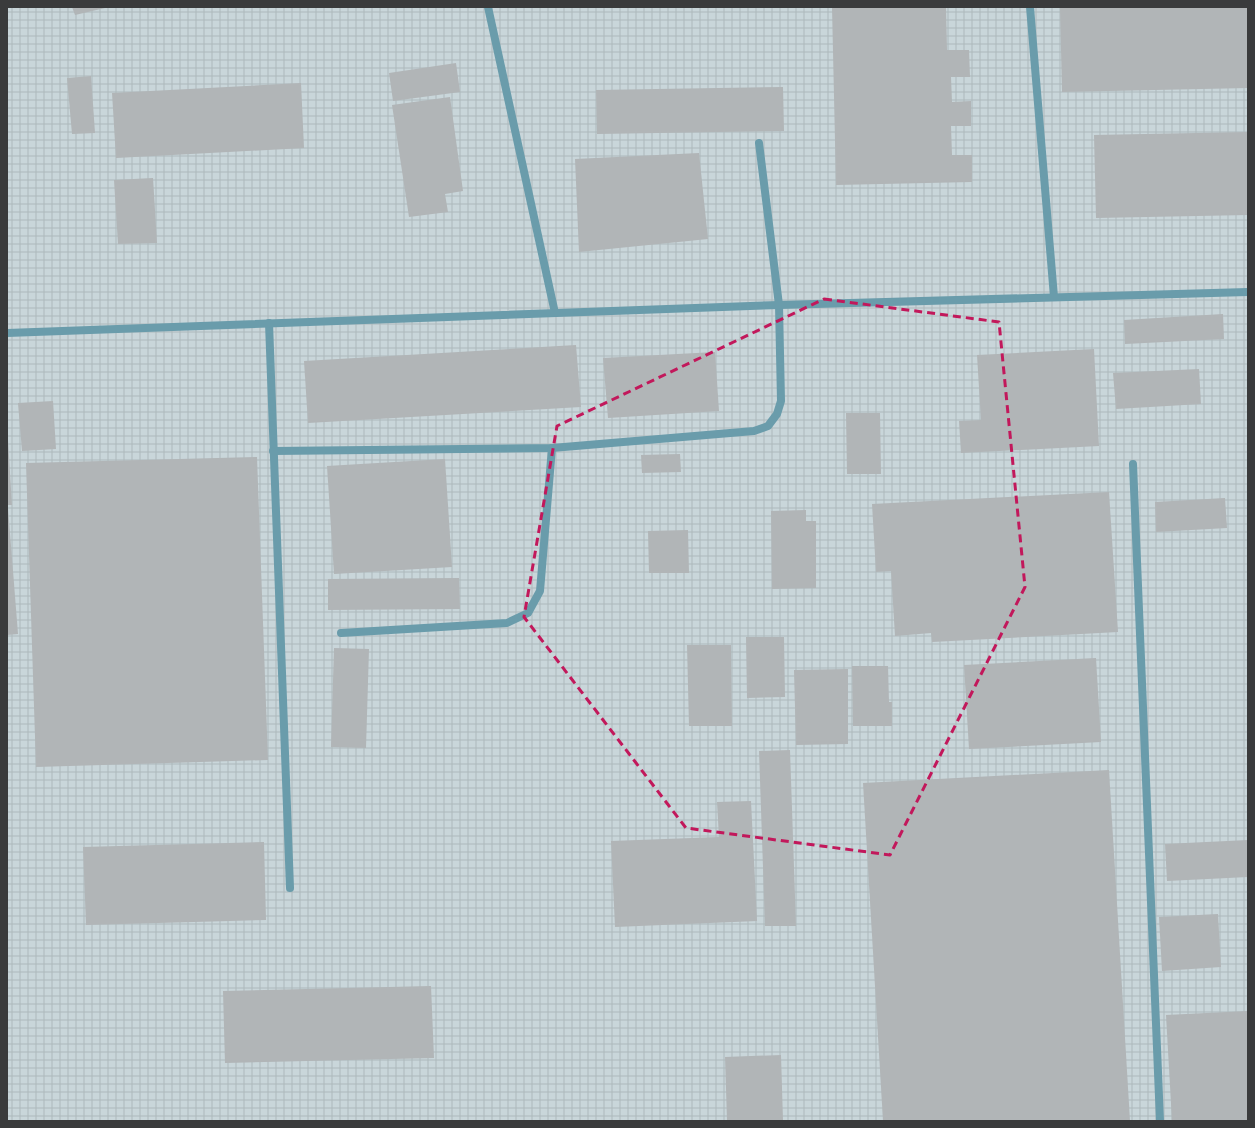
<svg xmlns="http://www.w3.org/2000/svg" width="1255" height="1128" viewBox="0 0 1255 1128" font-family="'Asap Condensed',sans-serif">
  <defs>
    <pattern id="industrial-grid" width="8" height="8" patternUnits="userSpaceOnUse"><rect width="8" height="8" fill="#c9d6da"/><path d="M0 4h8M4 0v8" fill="none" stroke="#adb9bc"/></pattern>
  </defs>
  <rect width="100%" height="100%" fill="#dbe0e1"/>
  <rect fill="url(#industrial-grid)" x="7" y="7" width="1241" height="1114"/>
  <g fill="#b1b5b7">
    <polygon points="72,7 105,7 105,8 75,15"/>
    <polygon points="832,7 946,7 947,50 969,50 970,77 951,77 952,102 971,101 971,126 951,126 952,155 972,155 972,182 836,185"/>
    <polygon points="1124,7 1248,7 1248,88 1062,92 1060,8"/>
    <polygon points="456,63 460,92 393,101 389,73"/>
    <polygon points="91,76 95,133 72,134 67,78"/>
    <polygon points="301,83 304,148 116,158 112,93"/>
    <polygon points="783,87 784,131 597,134 596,90"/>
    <polygon points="450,97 463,191 445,194 448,212 409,217 392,105"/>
    <polygon points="1248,132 1248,215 1096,218 1094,135"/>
    <polygon points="699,153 708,239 579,252 575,159"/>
    <polygon points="153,178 157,243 118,244 114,180"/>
    <polygon points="1223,314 1224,339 1125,344 1124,320"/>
    <polygon points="576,345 581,407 308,423 304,361"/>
    <polygon points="1094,349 1099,446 961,453 959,421 981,420 977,355"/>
    <polygon points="715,352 719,411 608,418 603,358"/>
    <polygon points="1199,369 1201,404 1116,409 1113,373"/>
    <polygon points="53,401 56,449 22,451 18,403"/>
    <polygon points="846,413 880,413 881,474 847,474"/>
    <polygon points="7,440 8,440 12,505 7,505"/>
    <polygon points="680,454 681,472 642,473 641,455"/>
    <polygon points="257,457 268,760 36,767 26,463"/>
    <polygon points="445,459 452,567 334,574 327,466"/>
    <polygon points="1109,492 1118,632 932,642 931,633 895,636 891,571 876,572 872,504"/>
    <polygon points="1225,498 1227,528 1156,532 1155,502"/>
    <polygon points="7,508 8,508 18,634 7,635"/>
    <polygon points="806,510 806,521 816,521 816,588 772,589 771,511"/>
    <polygon points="688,530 689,573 649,573 648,531"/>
    <polygon points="459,578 460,609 328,610 328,579"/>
    <polygon points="746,637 784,637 785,697 747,698"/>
    <polygon points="687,645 731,645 732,726 689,726"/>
    <polygon points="334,648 369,649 366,748 331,747"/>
    <polygon points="1096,658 1101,742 969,749 964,665"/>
    <polygon points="852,666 888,666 889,702 892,702 892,726 853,726"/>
    <polygon points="848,669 848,744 796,745 794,670"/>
    <polygon points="790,750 796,926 765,926 759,751"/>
    <polygon points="1109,770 1130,1121 883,1121 863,783"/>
    <polygon points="751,801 757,921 615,927 611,841 719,837 717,802"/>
    <polygon points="1248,840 1248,877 1167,881 1165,844"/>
    <polygon points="264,842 266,920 86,925 83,847"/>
    <polygon points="1218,914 1221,967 1162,971 1159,917"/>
    <polygon points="431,986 434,1058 225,1063 223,991"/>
    <polygon points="1248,1011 1248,1121 1172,1121 1166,1015"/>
    <polygon points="781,1055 783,1121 727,1121 725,1057"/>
  </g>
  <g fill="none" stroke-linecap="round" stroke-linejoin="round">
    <g stroke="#6a9cab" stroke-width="8">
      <polyline points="488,7 555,313"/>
      <polyline points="1030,7 1054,297"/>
      <polyline points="269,323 290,888"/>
      <polyline points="273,451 552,448 754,431 768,426 777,414 781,401 779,305 759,143"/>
      <polyline points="341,633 507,623 528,613 540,591 552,448"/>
    </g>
    <g stroke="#6a9cab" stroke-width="8">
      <polyline points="7,333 779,305 1248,292"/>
      <polyline points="1133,464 1160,1121"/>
    </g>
  </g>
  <path fill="none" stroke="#c2185b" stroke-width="3" stroke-dasharray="8 5" stroke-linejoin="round" d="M824,299L999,322L1025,587L890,855L686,828L524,617L557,426Z"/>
  <rect width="1255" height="1128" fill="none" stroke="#3a3b3c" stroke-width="16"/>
</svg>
